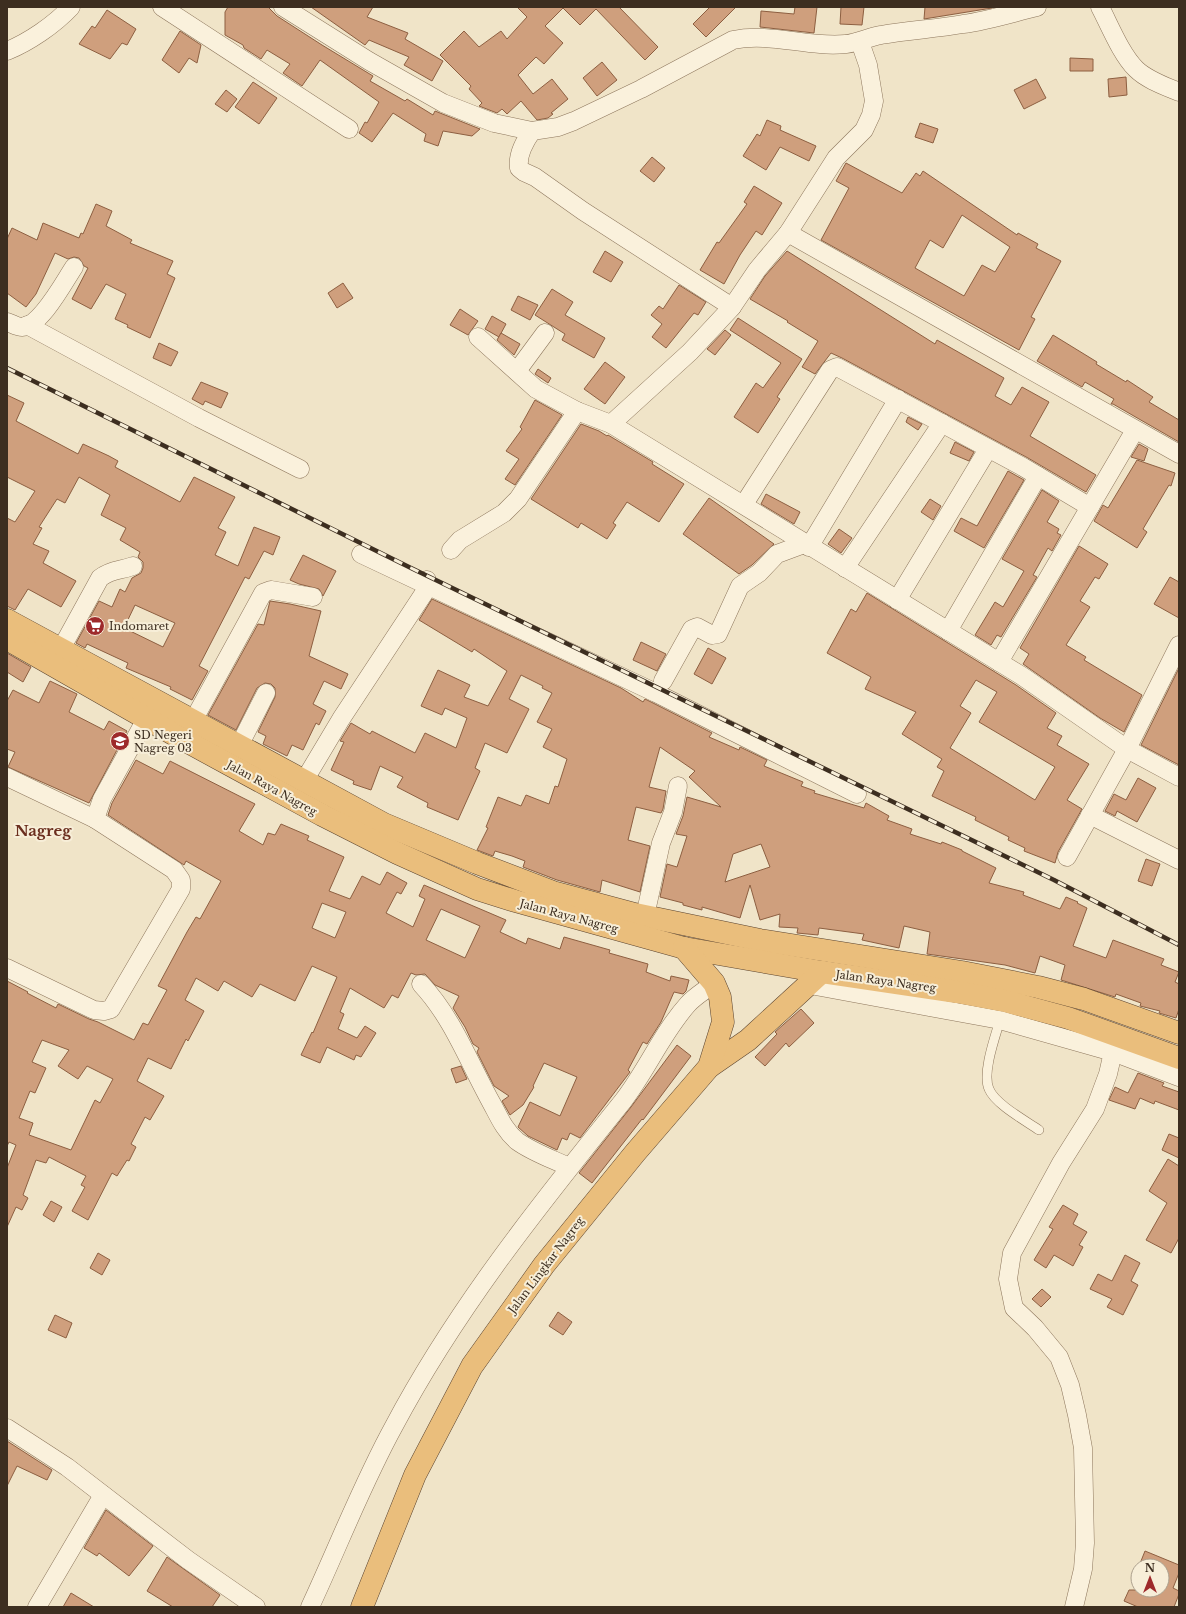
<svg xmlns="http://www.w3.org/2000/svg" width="1186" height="1614" viewBox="0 0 1186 1614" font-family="'Libre Baskerville',serif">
  <rect width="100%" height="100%" fill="#f0e4c8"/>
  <g fill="#cf9f7d" stroke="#8d5f41" fill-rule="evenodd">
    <polygon points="228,7 268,7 277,16 322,45 373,76 370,81 405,101 407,99 433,115 435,111 480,129 472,136 443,131 438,146 424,141 426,134 393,113 372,142 359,133 365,122 367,123 379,102 320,60 302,86 283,73 290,64 267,50 261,59 244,48 243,45 225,35 225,12"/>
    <polygon points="311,7 373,7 367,17 408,33 405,39 443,61 432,81 404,65 409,57 369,40 365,45"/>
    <polygon points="517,7 619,7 658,47 645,60 596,9 580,25 563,8 545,26 563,43 544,64 536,57 518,75 533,94 552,79 568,99 551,113 553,114 548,118 537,120 521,101 507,114 502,109 497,113 479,106 482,103 469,89 471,86 440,55 464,31 479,47 501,31 507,39 527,17"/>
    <polygon points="710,7 736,7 706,37 693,24"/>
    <polygon points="795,7 817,7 814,33 760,27 761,11 794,14"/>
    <polygon points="841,7 864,7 862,25 840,24"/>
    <polygon points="925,7 992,7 992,8 924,19"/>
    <polygon points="107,10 136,29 127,45 122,43 110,59 79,44 92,26 95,28"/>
    <polygon points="180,31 201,45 197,63 189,58 179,73 162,60"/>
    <polygon points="1070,58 1093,59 1093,71 1070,71"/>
    <polygon points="602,62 617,80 597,96 583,78"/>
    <polygon points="1126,77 1127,95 1109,97 1108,79"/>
    <polygon points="1036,79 1046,98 1024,109 1014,90"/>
    <polygon points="253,82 277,98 259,124 235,107"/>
    <polygon points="226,90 237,99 227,112 215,104"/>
    <polygon points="767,120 781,126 780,130 816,146 809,161 780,147 766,170 743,156 757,134 760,136"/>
    <polygon points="920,123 938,129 933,143 915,137"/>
    <polygon points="652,157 665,168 654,182 640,171"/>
    <path d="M846,163L902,193L916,173L920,176L923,171L1017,235L1018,233L1038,244L1036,248L1061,261L1031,317L1035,319L1019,350L821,240L849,188L836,181ZM962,215L1010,247L995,272L982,265L964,296L915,268L930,240L943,248Z"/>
    <polygon points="754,186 782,203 762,235 756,231 740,255 724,284 700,270 717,242 719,243 747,204 744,202"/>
    <polygon points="96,204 112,211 106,226 132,240 130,243 173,261 167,274 175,278 150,338 127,327 128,325 115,319 126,294 106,284 91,309 72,299 88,268 84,266 79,258 74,257 68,259 55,253 36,294 26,307 7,293 7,239 12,228 37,240 43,223 79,238 81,233 83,234"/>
    <polygon points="605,251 623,262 611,282 593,272"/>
    <polygon points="787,251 935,344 937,340 1004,378 995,396 1011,405 1022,387 1049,402 1030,436 1096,475 1086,492 1028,458 842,358 831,353 815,374 802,367 818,341 787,322 788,321 750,299 765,276"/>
    <polygon points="343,283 353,298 337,308 328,293"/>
    <polygon points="679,285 706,302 698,315 694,313 666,348 652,337 662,324 651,315 659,306 663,309"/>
    <polygon points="552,289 573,302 565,315 605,338 594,358 562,340 565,334 535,315"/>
    <polygon points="518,296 538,305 530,320 511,310"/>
    <polygon points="460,309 478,321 468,335 450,325"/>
    <polygon points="492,316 506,324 499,337 485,329"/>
    <polygon points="738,318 802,359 777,397 780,399 758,433 734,417 756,383 763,388 781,363 730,330"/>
    <polygon points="725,330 731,335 715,355 707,349"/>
    <polygon points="501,333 520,344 514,355 497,340"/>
    <polygon points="1053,335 1097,362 1096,364 1126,382 1127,380 1153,397 1149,402 1179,420 1179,442 1113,404 1111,404 1114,399 1085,382 1082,387 1037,361"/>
    <polygon points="159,343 178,352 171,366 153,358"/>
    <polygon points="605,362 625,377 605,404 584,389"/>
    <polygon points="538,369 551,378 548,383 535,374"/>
    <polygon points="201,382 228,393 221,408 205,401 203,405 192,399"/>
    <path d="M7,395L24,403L16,421L78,454L83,444L109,456L118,461L115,467L180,502L194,477L235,497L218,528L226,532L215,555L238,566L254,527L280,537L273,555L264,551L249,579L245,577L199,666L208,671L192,700L170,689L171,687L126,668L128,663L87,644L85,648L76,643L99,601L112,607L120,589L125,592L132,578L141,573L143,568V562L138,557L140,552L120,540L126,528L101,515L110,495L79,477L65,503L57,499L39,527L42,528L33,544L49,551L43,563L76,581L61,607L28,589L15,610L7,606V518L15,522L35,491L7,477ZM135,605L175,623L163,647L124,628Z"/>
    <polygon points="535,400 562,415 515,485 505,479 519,459 506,451 522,429 520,427"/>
    <polygon points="908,417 922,424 918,430 906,422"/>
    <polygon points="581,424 599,431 607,436 608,435 653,462 652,464 684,484 659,522 627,502 613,523 616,525 607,539 581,523 578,528 531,499"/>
    <polygon points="955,442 974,452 969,461 950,453"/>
    <polygon points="1139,444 1148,449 1144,461 1131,457"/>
    <polygon points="1137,460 1175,473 1171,486 1169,485 1143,529 1147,532 1137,548 1094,521 1103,505 1108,508"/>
    <polygon points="1008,471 1024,480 984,548 954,531 961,518 977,526"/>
    <polygon points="1042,490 1059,501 1047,522 1059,529 1057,533 1061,535 1052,551 1048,548 1033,575 1037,577 1001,637 997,635 991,645 975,635 995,602 1003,607 1024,571 1002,559"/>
    <polygon points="766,494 800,512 794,524 761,504"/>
    <polygon points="709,498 774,544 752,565 739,574 683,534"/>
    <polygon points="930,499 941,506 933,520 921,512"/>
    <polygon points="839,529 852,538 841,553 828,544"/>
    <polygon points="1079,546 1108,564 1099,579 1095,577 1080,601 1090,607 1066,645 1086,657 1084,660 1142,695 1124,732 1100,718 1023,664 1029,654 1020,648"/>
    <polygon points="303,555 336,571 323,596 319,589 299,584 290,580"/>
    <polygon points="1170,577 1179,582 1179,618 1154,604"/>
    <path d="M867,593L1016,685L1056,713L1047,728L1062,736L1057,745L1089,764L1067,800L1082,809L1058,852L1055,863L1024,851L1025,848L1008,840L1009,837L975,820L976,817L932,796L944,771L937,767L942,759L902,734L916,712L865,689L871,677L827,653L851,609L856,612ZM976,680L997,692L979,722L1055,767L1035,800L950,748L971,713L960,706Z"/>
    <path d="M432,599L621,688L643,702L645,699L651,702L712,733L709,737L739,750L740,747L767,760L764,766L803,782L801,786L815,791L814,793L864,808L866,803L889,816L887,820L912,829L910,834L941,844L942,842L962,850V851L996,868L989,883L1024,892L1023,895L1060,909L1066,897L1078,902L1077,903L1087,908L1073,946L1106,958L1113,940L1164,959L1161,965L1179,972L1175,982L1179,984V1009L1176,1018L1159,1013L1160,1011L1140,1006L1141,1003L1116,994L1115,997L1061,980L1065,965L1040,956L1035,973L1005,965L927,954L930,932L904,926L899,948L862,940L864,934L819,928L818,935L797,933L798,928L779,927L780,914L760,920L750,885L740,918L702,907V910L683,905V903L660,897L667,864L677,867L687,836L676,834L683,816L687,797L721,807L689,777L695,771L660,747L649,787L666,791L663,809L661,813L636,807L628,840L650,846L640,892L602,880L600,892L557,880L523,867L525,861L512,856L495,851L493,856L477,850L488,828L486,827L498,797L521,806L526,795L549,804L555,786L558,787L567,759L543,747L552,729L537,722L552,693L542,688L543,686L521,675L509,699L529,709L507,753L485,743L475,768L480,771L458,820L427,807L428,803L397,787L403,777L380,766L371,790L353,784L354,781L331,770L344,742L340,741L351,723L370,734L372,731L415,753L425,733L456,748L467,718L445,708L442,715L421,706L438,670L470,685L464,697L488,706L507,671L474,649L472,652L419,620ZM761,844L770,867L725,882L733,854Z"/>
    <polygon points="270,601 290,604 321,611 309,656 348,674 341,689 324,681 313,704 326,711 319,725 316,723 303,750 292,745 287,756 263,744 266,736 258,732 275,697 275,688 271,684 265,683 257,688 236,730 208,715 258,624 264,625"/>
    <polygon points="641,642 666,654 657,671 633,660"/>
    <polygon points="708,648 726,658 712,684 694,674"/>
    <polygon points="7,653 31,667 23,682 7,672"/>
    <polygon points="1179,668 1179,765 1141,745"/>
    <polygon points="50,681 77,694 69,712 104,730 109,721 127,731 89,803 8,767 15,752 7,749 7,701 13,690 39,703"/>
    <path d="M136,760L163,774L170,761L255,804L239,831L263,845L268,833L275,835L281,824L309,836L307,840L344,857L329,891L350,899L362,876L380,885L387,872L407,883L401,894L397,892L386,913L413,927L425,899L419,896L424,885L506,920L500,932L526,944L528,938L560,949L564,937L610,950L609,953L648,964L646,972L670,981L671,976L689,980L686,991L683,994L674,992L661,1022L647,1044L643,1042L628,1070L630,1072L580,1138L570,1133L567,1140L562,1138L557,1150L528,1136L518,1127L530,1102L560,1116L577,1077L544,1063L533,1086L534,1087L523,1105L510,1115L502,1101L509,1096L494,1086L477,1052L479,1048L473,1044L465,1027L453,1008L459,996L435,985L425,974L416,975L411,973L398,998L392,995L384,1008L350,988L340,1012L344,1014L338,1029L357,1038L365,1026L376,1033L361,1057L356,1055L354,1060L327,1047L320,1063L301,1055L312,1032L313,1033L337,977L312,966L295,1001L260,984L252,997L224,981L218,991L196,978L185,1000L204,1011L188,1041L186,1039L171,1069L148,1058L137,1081L164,1096L150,1120L145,1117L131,1144L136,1147L129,1161L127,1160L117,1176L112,1173L88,1220L72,1211L85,1187L81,1185L86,1176L49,1157L46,1163L36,1160L23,1195L28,1198L22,1210L16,1207L7,1227V1168L16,1145L9,1142L7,1146V981L28,992L27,993L56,1008L58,1004L89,1019L98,1022L134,1040L143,1023L148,1025L167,990L158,986L187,932L196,917L200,919L221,881L186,861L184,865L108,815L112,803ZM322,903L346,912L335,938L312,928ZM441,909L480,926L465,958L426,940ZM42,1040L69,1050L58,1066L78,1079L87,1066L113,1079L100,1103L95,1100L71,1150L29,1135L33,1123L19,1118L30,1091L35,1093L46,1068L32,1062Z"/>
    <polygon points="1138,778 1156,788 1137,822 1117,811 1115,816 1105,811 1114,794 1126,800"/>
    <polygon points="1146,859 1160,864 1152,886 1138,881"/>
    <polygon points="801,1009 814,1023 789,1047 786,1043 765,1066 755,1057 777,1034 775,1032"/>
    <polygon points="677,1045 691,1056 643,1120 642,1119 592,1183 579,1173 631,1107"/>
    <polygon points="461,1066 467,1079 456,1083 451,1069"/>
    <polygon points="1138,1073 1164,1083 1162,1086 1179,1092 1179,1110 1155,1101 1154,1104 1140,1098 1135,1109 1109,1100 1115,1087 1128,1093"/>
    <polygon points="1169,1134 1179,1138 1179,1158 1162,1150"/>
    <polygon points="1168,1159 1179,1166 1179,1238 1171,1253 1146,1240 1167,1203 1149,1191"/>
    <polygon points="51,1201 62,1207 54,1222 43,1215"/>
    <polygon points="1063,1205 1078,1214 1073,1224 1087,1232 1079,1245 1083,1247 1073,1266 1054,1255 1046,1268 1034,1260 1053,1229 1049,1227"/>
    <polygon points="98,1253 110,1260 102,1275 90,1268"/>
    <polygon points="1125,1255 1140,1263 1131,1281 1138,1285 1123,1315 1107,1307 1112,1299 1090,1289 1098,1274 1112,1281"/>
    <polygon points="1042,1289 1051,1297 1041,1307 1032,1299"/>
    <polygon points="558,1312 572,1322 563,1335 549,1326"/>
    <polygon points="55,1315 72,1323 66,1338 48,1330"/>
    <polygon points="7,1441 52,1470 47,1480 17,1466 7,1486"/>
    <polygon points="106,1510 153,1546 129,1576 99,1553 97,1556 84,1548"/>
    <polygon points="1145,1551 1179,1565 1179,1573 1173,1588 1179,1591 1179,1594 1174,1607 1138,1607 1124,1601 1129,1590 1162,1590 1162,1566 1139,1566"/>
    <polygon points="167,1557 220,1595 212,1607 173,1607 147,1591"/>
    <polygon points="71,1593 94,1607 63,1607"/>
  </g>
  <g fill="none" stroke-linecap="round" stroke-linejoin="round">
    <defs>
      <path id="service" d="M1000,1020C995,1037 982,1073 989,1089C995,1104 1026,1121 1039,1130"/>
      <g id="minor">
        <polyline points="162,7 349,129"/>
        <polyline points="283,7 369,61 443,103 494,123 532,131"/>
        <path d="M1100,7C1110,26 1121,54 1136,69C1147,80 1165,86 1179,92"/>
        <path d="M7,51C29,42 54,25 71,7"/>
        <polyline points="788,233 1179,454"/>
        <path d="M732,307L583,211L535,177L524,172L519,168C517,154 525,141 532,131L558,127L574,121L641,89L733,40C771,32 808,48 846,44C858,43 868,37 881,35C908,30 935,29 963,24C987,21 1012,13 1037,7"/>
        <path d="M7,322C11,323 17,327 22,327C41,326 64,282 74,267"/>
        <polyline points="27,325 199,418 300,469"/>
        <polyline points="478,337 536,389 577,411 611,424 690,352 732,307 757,270 788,233 836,158 864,130 871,115 874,101 868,65 860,42"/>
        <polyline points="517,371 545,333"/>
        <polyline points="611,424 1022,676 1127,749 1179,777"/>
        <polyline points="744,504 830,370 837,367 1023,467 1090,507"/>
        <polyline points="809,547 898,399"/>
        <polyline points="451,550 460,540 504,513 518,499 577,411"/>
        <polyline points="361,554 656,693 857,794"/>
        <polyline points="845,568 942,423"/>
        <polyline points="897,600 988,449"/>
        <polyline points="948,631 1038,476"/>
        <path d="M61,649L100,578C112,569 120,571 133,566"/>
        <polyline points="999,662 1135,430"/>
        <polyline points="663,681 692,629 697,627 712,635 718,634 740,586 759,573 777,554 804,544"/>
        <polyline points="193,721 263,593 271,590 313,597"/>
        <polyline points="239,746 266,693"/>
        <polyline points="7,777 95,819"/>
        <polyline points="304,781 341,719 428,587 427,580"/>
        <polyline points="1090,815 1179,860"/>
        <polyline points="1067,857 1127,749 1179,645"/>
        <polyline points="645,916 661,843 673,812 678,786"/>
        <polyline points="7,968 94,1010 104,1011 111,1009 181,889 181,880 174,870 95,819 102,799 146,719"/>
        <path d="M421,984C453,1018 469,1063 492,1104C499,1117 505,1131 517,1141C532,1152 552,1159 569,1167"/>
        <polyline points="810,985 1000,1020 1113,1052 1179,1077"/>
        <polyline points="7,1428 67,1467 188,1560 256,1607"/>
        <polyline points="37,1607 103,1495"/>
        <path d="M310,1607C338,1547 362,1484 394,1426C456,1309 540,1204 623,1101C647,1070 662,1033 688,1004C695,996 706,990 714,983"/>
        <polyline points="1074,1607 1083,1569 1085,1543 1083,1448 1077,1415 1070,1385 1059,1357 1035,1328 1014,1308 1008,1279 1012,1253 1061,1163 1095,1109 1108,1074 1113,1052"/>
      </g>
      <g id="trunk">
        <polyline points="7,620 384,824 477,863 553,892 635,914 760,940 962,972 1038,987 1084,999 1179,1033"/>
        <polyline points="7,639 175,735 322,815 397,853 477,889 515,901 684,948 822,972 957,992 1005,1001 1068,1018 1179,1058"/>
        <polyline points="709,1067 748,1040 822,972"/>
        <polyline points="362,1607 415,1475 472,1366 544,1265 635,1153 709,1067 723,1022 720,997 714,983 684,948"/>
      </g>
    </defs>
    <use href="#service" stroke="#8d765c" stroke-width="10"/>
    <use href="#minor" stroke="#8d765c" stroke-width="19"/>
    <use href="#trunk" stroke="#5b4430" stroke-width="23"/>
    <use href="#service" stroke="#faf1dc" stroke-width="9"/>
    <use href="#minor" stroke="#faf1dc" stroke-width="18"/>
    <use href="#trunk" stroke="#eabe7c" stroke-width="22"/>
    <defs>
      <polyline id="rail" points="7,368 411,568 1054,880 1179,945"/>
    </defs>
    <use href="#rail" stroke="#3d2e20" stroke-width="4.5"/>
    <use href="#rail" stroke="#f7eed8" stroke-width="3" stroke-dasharray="9" stroke-linecap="butt"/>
  </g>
  <defs>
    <symbol id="supermarket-disc" viewBox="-11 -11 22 22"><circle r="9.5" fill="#9e2a2b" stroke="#f7eed8"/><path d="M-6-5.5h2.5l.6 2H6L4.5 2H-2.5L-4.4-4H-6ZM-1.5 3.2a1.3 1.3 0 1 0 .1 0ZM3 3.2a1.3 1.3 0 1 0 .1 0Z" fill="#fff"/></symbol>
    <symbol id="school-disc" viewBox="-11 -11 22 22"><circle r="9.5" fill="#9e2a2b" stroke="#f7eed8"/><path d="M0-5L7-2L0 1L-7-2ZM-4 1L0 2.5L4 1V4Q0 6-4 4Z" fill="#fff"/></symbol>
  </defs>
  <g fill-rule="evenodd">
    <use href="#supermarket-disc" x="84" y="615" width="22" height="22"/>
    <use href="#school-disc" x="109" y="730" width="22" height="22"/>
  </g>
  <g text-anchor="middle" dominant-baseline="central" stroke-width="4" stroke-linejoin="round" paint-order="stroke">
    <g font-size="11" fill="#3d2e20" stroke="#f7eed8" text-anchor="start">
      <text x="109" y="626">Indomaret</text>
      <text x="134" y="735">SD Negeri<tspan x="134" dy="13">Nagreg 03</tspan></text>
    </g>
    <g font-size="11" fill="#3d2e20" stroke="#f7eed8">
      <text transform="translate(272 788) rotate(29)">Jalan Raya Nagreg</text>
      <text transform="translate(569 916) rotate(15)">Jalan Raya Nagreg</text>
      <text transform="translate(886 981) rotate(8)">Jalan Raya Nagreg</text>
      <text transform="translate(546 1265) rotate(-53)">Jalan Lingkar Nagreg</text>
    </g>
    <g font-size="15" font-weight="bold" fill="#6b2e1e" stroke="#f7eed8">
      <text x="43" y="830">Nagreg</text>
    </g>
  </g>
  <rect width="1186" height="1614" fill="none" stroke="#3d2e20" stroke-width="16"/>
  <g transform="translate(1150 1578)"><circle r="19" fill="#f7eed8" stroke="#ada18e"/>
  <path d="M0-3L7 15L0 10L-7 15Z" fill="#9e2a2b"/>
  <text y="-6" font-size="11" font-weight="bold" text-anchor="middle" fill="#3d2e20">N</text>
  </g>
</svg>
